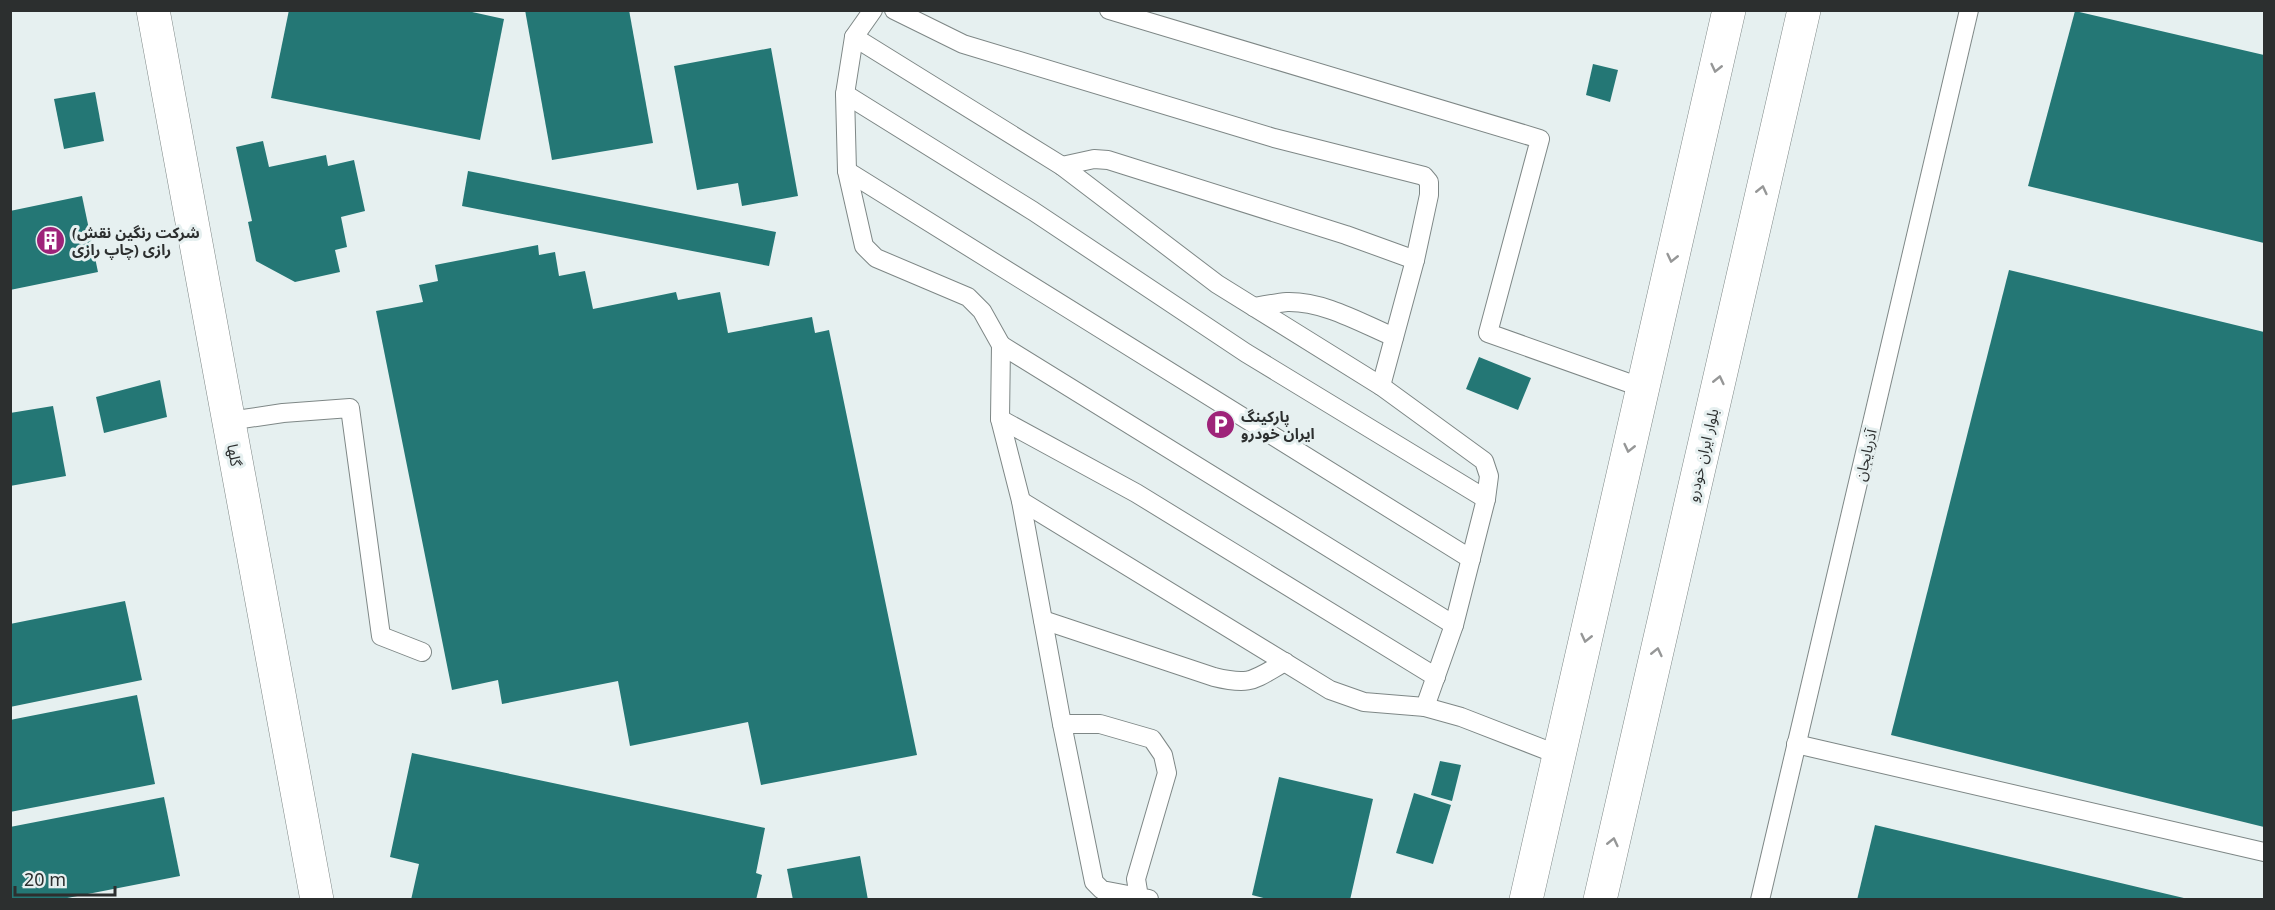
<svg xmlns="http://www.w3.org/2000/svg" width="2275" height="910" viewBox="0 0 2275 910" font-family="'Noto Sans','Noto Sans Arabic',sans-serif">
  <rect width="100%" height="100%" fill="#e6f0f0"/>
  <g fill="#247775">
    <polygon points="289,10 463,10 504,19 480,140 271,98"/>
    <polygon points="525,10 629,10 653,143 552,160"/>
    <polygon points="2075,11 2264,55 2264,243 2028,186"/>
    <polygon points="771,48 798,196 742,206 738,183 697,190 674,66"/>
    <polygon points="1593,64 1618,70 1610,102 1586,95"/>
    <polygon points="95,92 104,141 64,149 54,99"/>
    <polygon points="263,141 269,167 326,155 328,166 354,160 365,211 341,217 347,247 335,250 340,272 295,282 256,261 248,222 252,221 236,147"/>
    <polygon points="468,171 776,232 769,266 462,206"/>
    <polygon points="82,196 98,272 10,290 10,211"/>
    <polygon points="538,245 539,255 555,252 559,276 585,271 593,309 676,292 678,300 720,292 728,333 812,317 815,333 829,330 917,755 761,785 748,722 630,746 618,681 502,704 498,680 452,690 376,311 423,302 419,285 438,281 435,265"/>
    <polygon points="2009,270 2264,332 2264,827 1891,735"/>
    <polygon points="1479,357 1531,378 1518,410 1466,389"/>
    <polygon points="160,380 167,417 104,433 96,397"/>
    <polygon points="53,406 66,476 10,486 10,413"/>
    <polygon points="125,601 142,680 10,707 10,624"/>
    <polygon points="137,695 155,784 10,812 10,720"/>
    <polygon points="412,753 765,828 756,873 762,875 756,900 411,900 419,864 390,857"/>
    <polygon points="1440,761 1461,765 1452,801 1431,795"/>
    <polygon points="1279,777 1373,799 1350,900 1271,900 1252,895"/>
    <polygon points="1414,793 1451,805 1433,864 1396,853"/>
    <polygon points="164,797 180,876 57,900 10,900 10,827"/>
    <polygon points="1875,825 2188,899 2187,900 1857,900"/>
    <polygon points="860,856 868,900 793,900 787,869"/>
  </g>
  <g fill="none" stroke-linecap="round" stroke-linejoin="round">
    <defs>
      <g id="lane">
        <polyline points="873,10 854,37 845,94 847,171 864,246 876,258 968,297 982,311 1001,345 1000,419 1021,501 1062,724 1094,882 1102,890 1139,897"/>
        <polyline points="894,10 963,44 1274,138 1424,176 1429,182 1429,195 1415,260 1381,386"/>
        <polyline points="1109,10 1540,139 1488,333 1643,388"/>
        <polyline points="854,37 1062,166 1217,284 1381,386 1484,461 1489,476 1486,499 1454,625 1425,707"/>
        <polyline points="845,94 1033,211 1246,353 1486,499"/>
        <polyline points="1062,166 1094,159 1108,160 1346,235 1415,260"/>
        <polyline points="847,171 1471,559"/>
        <path d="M1254,307C1265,305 1276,303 1287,302C1324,301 1361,323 1394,337"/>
        <polyline points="1001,345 1454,625"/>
        <polyline points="1000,419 1136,493 1436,677"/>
        <polyline points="229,421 283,413 350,408 381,636 422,652"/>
        <polyline points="1021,501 1330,690 1364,702 1425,707 1461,717 1559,755"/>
        <path d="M1043,620L1214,677C1251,686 1253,680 1285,662"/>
        <polyline points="1062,724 1100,724 1152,739 1163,755 1167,773 1136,879 1139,897 1149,899"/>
        <polyline points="1796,744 2264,852"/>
        <polyline points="1760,900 1969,10"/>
      </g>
      <polyline id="secondary" points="153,10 317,900"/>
      <g id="primary">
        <polyline points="1526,900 1729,10"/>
        <polyline points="1600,900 1804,10"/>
      </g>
    </defs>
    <use href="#lane" stroke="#7e8786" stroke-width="20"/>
    <use href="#secondary" stroke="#7e8786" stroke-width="34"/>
    <use href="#primary" stroke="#7e8786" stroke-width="34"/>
    <use href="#lane" stroke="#fff" stroke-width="18"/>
    <use href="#secondary" stroke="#fff" stroke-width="33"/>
    <use href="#primary" stroke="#fff" stroke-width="33"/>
  </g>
  <defs><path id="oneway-chevron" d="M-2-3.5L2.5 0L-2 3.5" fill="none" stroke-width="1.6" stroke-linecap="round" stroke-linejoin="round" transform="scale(1.5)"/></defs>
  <g stroke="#969797">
    <use href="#oneway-chevron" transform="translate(1716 68) rotate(103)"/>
    <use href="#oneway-chevron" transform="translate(1762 190) rotate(-77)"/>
    <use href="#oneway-chevron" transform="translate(1672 258) rotate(103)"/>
    <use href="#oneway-chevron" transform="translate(1719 380) rotate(-77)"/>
    <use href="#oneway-chevron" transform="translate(1629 448) rotate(103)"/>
    <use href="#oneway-chevron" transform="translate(1586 638) rotate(103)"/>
    <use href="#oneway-chevron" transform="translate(1657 652) rotate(-77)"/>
    <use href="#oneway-chevron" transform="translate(1613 842) rotate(-77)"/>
  </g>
  <defs>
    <symbol id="building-disc" viewBox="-11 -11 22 22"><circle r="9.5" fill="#9e2379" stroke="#e6f0f0"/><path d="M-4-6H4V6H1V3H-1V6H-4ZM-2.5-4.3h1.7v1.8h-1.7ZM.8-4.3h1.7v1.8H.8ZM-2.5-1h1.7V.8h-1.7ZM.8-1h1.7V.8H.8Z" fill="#fff"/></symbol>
    <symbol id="parking-disc" viewBox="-11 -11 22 22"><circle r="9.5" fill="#9e2379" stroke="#e6f0f0"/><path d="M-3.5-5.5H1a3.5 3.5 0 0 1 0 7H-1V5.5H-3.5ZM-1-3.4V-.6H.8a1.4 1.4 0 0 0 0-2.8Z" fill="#fff"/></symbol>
  </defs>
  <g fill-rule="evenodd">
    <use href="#building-disc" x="34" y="224" width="33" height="33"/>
    <use href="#parking-disc" x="1204" y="408" width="33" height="33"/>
  </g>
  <g text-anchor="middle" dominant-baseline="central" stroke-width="6" stroke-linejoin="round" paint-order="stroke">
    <g font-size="15" font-weight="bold" fill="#2c2f2f" stroke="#e6f0f0" text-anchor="start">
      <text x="72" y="232">(شرکت رنگین نقش<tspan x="72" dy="17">رازی (چاپ رازی</tspan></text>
      <text x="1241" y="416">پارکینگ<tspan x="1241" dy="17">ایران خودرو</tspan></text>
    </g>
    <g font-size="15" fill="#2c2f2f" stroke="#e6f0f0">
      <text transform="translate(235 455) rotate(80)">گلها</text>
      <text transform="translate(1702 455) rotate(-77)">بلوار ایران خودرو</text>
      <text transform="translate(1865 455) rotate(-77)">آذربایجان</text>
    </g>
  </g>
  <rect width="2275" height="910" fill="none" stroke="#2c2f2f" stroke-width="24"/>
  <path d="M15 886v9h100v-9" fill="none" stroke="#2c2f2f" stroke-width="3"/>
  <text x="24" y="886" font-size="18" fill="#2c2f2f" stroke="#e6f0f0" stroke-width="4.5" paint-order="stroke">20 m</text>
</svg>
